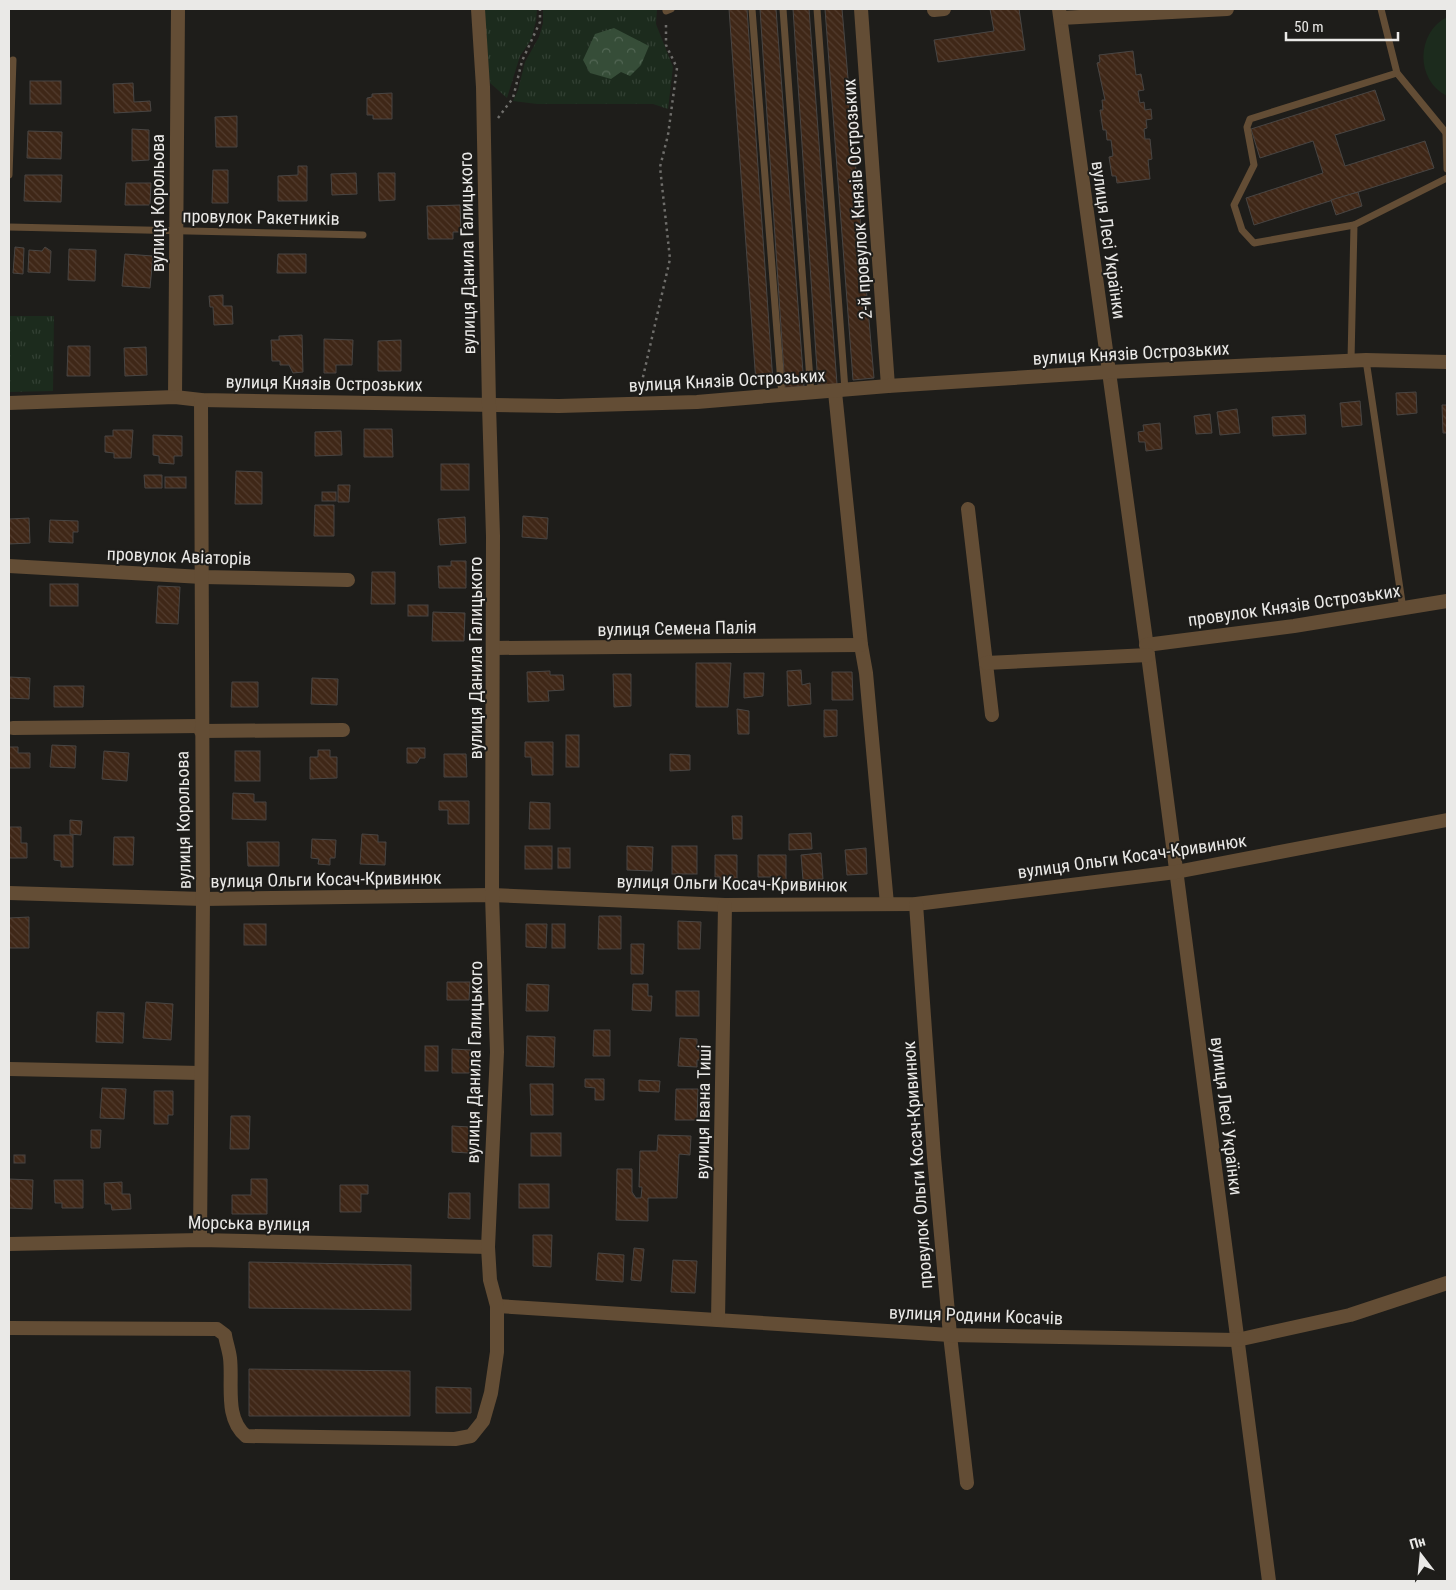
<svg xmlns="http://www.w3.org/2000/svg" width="1456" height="1590" viewBox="0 0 1456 1590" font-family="'Roboto Condensed',sans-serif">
  <defs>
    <pattern id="grass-tufts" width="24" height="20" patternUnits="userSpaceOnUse" patternTransform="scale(1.25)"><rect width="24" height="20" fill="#1c2b1d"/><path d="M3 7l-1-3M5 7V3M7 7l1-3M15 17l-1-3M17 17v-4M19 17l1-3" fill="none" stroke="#324033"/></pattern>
    <pattern id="forest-crowns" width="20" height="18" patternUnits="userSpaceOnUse" patternTransform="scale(1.25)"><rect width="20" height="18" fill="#364d38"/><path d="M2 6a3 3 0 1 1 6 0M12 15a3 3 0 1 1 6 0" fill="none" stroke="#536755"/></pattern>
    <pattern id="building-back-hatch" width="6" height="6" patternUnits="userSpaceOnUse" patternTransform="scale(1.25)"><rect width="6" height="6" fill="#3f2717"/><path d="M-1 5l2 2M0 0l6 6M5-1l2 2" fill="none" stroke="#523c2e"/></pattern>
  </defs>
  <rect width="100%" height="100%" fill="#1e1d1a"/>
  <g fill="url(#grass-tufts)">
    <polygon points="484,9 537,9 536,21 531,40 520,56 507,98 490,83"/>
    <polygon points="543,9 657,9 656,24 673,67 668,109 653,104 537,104 513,101 518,90 525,62 539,37 543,23"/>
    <polygon points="9,316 54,316 53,391 9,392"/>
  </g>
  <polygon fill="url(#forest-crowns)" points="614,28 649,46 641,65 630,76 621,72 611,79 590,73 583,60 595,34"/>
  <path fill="#1c2b1d" d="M1447,17V96C1415,80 1416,33 1447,17Z"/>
  <g fill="url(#building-back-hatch)" stroke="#484543">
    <polygon points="729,9 747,9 773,382 756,383"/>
    <polygon points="760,9 776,9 804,386 785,388"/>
    <polygon points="793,9 809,9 837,384 818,385"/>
    <polygon points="825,9 842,9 874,378 853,380"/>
    <polygon points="990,9 1019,9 1025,50 938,62 934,40 994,31"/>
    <polygon points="1133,51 1136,75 1141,74 1144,90 1138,91 1140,103 1144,102 1145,110 1151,109 1152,119 1146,120 1147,128 1144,129 1145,139 1150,139 1152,159 1148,160 1150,179 1117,183 1116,176 1112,176 1109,157 1113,156 1111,140 1107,140 1106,130 1103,130 1100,110 1103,110 1102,100 1105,100 1097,63 1100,62 1099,55"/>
    <rect x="30" y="81" width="31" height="23"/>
    <polygon points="133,83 134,102 150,101 151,111 114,113 113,84"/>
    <polygon points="1375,90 1385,120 1335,135 1345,166 1425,141 1434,168 1254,225 1246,198 1323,173 1313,141 1260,158 1251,129"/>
    <polygon points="392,93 392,119 373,119 373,115 367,115 367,98 372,97 372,94"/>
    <polygon points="237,116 237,147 216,147 215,117"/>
    <polygon points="132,129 149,130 149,160 132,161"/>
    <polygon points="28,131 62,132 61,159 27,158"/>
    <polygon points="298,166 307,166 307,201 278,201 278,176 298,175"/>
    <polygon points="213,170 228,170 228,203 212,203"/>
    <polygon points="356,173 357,194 332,195 331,174"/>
    <polygon points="378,173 395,173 395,200 379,201"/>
    <polygon points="25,175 62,175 61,202 24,201"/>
    <polygon points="126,183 151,183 150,205 125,205"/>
    <polygon points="1358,192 1362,206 1336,215 1331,200"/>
    <polygon points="460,205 461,232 453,232 453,239 428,239 427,206"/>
    <polygon points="15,247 24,248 23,274 13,273"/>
    <polygon points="45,247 51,251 50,273 28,272 29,250 42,251"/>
    <polygon points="69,249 96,250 95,281 68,280"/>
    <polygon points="125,254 153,256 150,288 122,286"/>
    <polygon points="278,254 306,254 306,273 277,273"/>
    <polygon points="223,295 223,306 232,306 233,324 214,325 213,307 210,307 209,296"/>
    <polygon points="302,335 303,372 293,373 289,365 280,365 280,361 272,361 271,340 279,340 279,336"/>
    <polygon points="324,339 353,340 352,365 336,365 336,373 324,373"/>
    <polygon points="401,340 401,371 378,371 378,341"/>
    <polygon points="68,346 90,346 90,376 67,376"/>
    <polygon points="146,347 147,375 125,376 124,348"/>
    <polygon points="1416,392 1417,413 1397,415 1396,393"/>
    <polygon points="1360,401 1362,425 1342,427 1340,403"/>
    <polygon points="1442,405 1447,405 1447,433 1443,433"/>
    <polygon points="1237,409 1240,433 1220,435 1217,412"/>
    <polygon points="1210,414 1212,433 1196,434 1194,416"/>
    <polygon points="1305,415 1306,434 1273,436 1272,417"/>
    <polygon points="1160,423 1162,449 1146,451 1145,442 1139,442 1138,432 1144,431 1143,425"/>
    <polygon points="364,429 392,429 393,457 364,457"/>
    <polygon points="113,430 133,430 131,458 114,458 114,453 105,452 105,436 113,436"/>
    <polygon points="341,431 342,455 315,456 315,432"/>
    <polygon points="153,435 182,436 182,456 174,456 174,464 159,463 159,456 153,455"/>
    <rect x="441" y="464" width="28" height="26"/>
    <polygon points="236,471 262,472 262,504 235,504"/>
    <polygon points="144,475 162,475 162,488 145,488"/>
    <rect x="165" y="477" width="21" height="11"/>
    <polygon points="338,485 350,485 349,502 338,502"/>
    <rect x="322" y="492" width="14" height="9"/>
    <polygon points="315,505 334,505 334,536 314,536"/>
    <polygon points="523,516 548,518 547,539 522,537"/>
    <polygon points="465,517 466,543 440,545 438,519"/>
    <polygon points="29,518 30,543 9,544 9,519"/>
    <polygon points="50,520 78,521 78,532 73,532 73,543 49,542"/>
    <polygon points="451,561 466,561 466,588 439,588 438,566 451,566"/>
    <polygon points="372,572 395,572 395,604 371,604"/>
    <rect x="50" y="584" width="28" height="22"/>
    <polygon points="158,586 180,587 178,624 156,623"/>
    <rect x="408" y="605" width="20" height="11"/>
    <polygon points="433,612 465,613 464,641 432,641"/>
    <polygon points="696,663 731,663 728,707 696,707"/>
    <polygon points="801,670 802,685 810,683 811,704 788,706 787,671"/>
    <polygon points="550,671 550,675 563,675 564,690 548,691 549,701 528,702 527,672"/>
    <polygon points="832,672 852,672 853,700 832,700"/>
    <polygon points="744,673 764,673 763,696 744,698"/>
    <polygon points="613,674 631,674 631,706 614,707"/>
    <polygon points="9,677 30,678 29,699 9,698"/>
    <polygon points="312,678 338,679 337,705 311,704"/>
    <polygon points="232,682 258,682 258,707 231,707"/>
    <polygon points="54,686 84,686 83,707 54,707"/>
    <polygon points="737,709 749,711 749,734 738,734"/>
    <polygon points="824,710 837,710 837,736 824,737"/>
    <rect x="566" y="735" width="13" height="32"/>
    <polygon points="525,742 553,742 553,775 532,775 531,757 525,757"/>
    <polygon points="52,745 76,746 75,768 50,767"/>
    <polygon points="9,747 18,747 18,753 30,753 30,768 9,768"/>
    <polygon points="407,748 425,748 425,758 420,758 417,763 407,763"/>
    <polygon points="318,750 330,750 330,757 337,757 337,778 310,779 310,757 318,757"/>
    <polygon points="104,751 129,753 127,781 102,779"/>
    <rect x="235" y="751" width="25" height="30"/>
    <polygon points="444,754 466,754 467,777 444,777"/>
    <polygon points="670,754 690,755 690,770 670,771"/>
    <polygon points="233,793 254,794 254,802 266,802 266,820 232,819"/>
    <polygon points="439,801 469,801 469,824 448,824 448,810 439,810"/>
    <polygon points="530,802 550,803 550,829 529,829"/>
    <polygon points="732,816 742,816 742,839 733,839"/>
    <polygon points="70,820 82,821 81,835 70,834"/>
    <polygon points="9,827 21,827 21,843 27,843 27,858 9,858"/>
    <polygon points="811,833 812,849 789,850 789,834"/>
    <polygon points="362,834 378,835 378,842 386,842 385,865 360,864"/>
    <polygon points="54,835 73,835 73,867 61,867 61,861 54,860"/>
    <polygon points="114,837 134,837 133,865 113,865"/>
    <polygon points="312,839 336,840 335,858 330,858 330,865 318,864 319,859 311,858"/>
    <polygon points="247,842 279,842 279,866 248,866"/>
    <rect x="525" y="846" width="27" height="23"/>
    <polygon points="627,846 653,847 652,871 627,870"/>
    <rect x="672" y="846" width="25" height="28"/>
    <rect x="558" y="848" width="12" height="20"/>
    <polygon points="866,848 867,874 847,875 845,850"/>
    <polygon points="821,853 823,879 803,880 801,855"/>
    <polygon points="715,855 737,855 737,880 720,880 720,877 715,877"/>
    <polygon points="758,855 786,855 786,881 771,881 771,877 758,877"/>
    <polygon points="599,916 621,916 621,949 598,949"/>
    <polygon points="29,917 29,948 9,948 9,918"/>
    <polygon points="678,921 701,922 700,949 678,949"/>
    <rect x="244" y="924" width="22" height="21"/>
    <polygon points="526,924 547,924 546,948 526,947"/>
    <rect x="552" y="924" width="13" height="24"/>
    <polygon points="631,944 644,944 643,974 631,974"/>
    <polygon points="447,982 470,982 469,1000 447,1000"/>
    <polygon points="527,984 549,985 548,1011 526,1011"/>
    <polygon points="633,984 648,984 648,996 652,996 651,1011 632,1010"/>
    <rect x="676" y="991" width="23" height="25"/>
    <polygon points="146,1002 173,1004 171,1040 143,1038"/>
    <polygon points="97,1012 124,1013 123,1043 96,1042"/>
    <polygon points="594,1030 610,1030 610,1056 593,1056"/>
    <polygon points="527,1036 555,1037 554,1067 526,1066"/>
    <polygon points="680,1038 697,1039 697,1050 703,1050 702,1060 697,1060 697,1067 678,1066"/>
    <rect x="425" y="1046" width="13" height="25"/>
    <polygon points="452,1049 471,1050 470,1073 452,1073"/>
    <polygon points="585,1079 604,1079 604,1100 595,1100 595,1088 585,1087"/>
    <polygon points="639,1080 660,1081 659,1092 639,1091"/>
    <polygon points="530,1084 553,1084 553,1115 531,1115"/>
    <polygon points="102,1088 126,1089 124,1119 100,1118"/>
    <polygon points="676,1089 698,1089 697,1120 675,1120"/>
    <polygon points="154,1091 173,1091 173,1115 168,1115 168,1124 154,1124"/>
    <polygon points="231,1116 250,1116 249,1149 230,1149"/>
    <polygon points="452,1126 470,1127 469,1153 452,1152"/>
    <polygon points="91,1130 101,1130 100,1148 91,1148"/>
    <rect x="531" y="1133" width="30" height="23"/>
    <polygon points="658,1135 691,1136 690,1155 679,1154 677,1198 648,1198 648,1221 616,1220 617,1169 632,1169 632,1192 636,1198 641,1198 642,1187 639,1187 640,1151 657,1151"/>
    <rect x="14" y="1155" width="11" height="8"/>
    <polygon points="9,1179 33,1180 32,1209 9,1208"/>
    <polygon points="251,1179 267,1179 267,1214 232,1214 232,1195 251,1195"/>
    <polygon points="54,1180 83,1180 83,1208 62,1208 62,1203 55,1203"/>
    <polygon points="122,1182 122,1194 130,1194 131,1209 112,1210 111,1204 105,1204 104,1183"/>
    <rect x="519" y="1184" width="30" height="24"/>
    <polygon points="340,1185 368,1185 368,1194 361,1194 361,1212 340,1212"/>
    <polygon points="449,1193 470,1193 470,1219 448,1218"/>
    <polygon points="533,1235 552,1235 551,1267 533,1266"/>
    <polygon points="634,1248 644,1249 641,1281 631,1280"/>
    <polygon points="598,1253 624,1255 623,1282 596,1280"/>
    <polygon points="673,1260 697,1261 695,1293 671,1292"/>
    <polygon points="249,1262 411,1265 411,1310 249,1308"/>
    <polygon points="249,1369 410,1371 410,1416 249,1416"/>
    <polygon points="436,1387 471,1388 471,1413 436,1413"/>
  </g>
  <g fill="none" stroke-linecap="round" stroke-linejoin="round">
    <g stroke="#6f6e6b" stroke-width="2.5" stroke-dasharray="2.5 4" stroke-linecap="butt">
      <polyline points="498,118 513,98 522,61 540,22 540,9"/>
      <polyline points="640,390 670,259 660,167 668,135 677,68 666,45 666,21"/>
    </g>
    <g stroke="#634d35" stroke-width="7">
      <polyline points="752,9 782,396"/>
      <polyline points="783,9 811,394"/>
      <polyline points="817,9 845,390"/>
      <polyline points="1381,9 1397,73 1447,134"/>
      <polyline points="666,11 671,9"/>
      <polyline points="1446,134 1447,169"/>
      <polyline points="9,175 13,60"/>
      <polyline points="1354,225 1254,243 1242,230 1234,205 1254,165 1247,127 1250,119 1397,73"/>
      <polyline points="9,227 363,235"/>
      <polyline points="1351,360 1354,225 1447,178"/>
      <polyline points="1366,360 1403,609"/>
    </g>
    <g stroke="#634d35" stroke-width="14">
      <polyline points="861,9 888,386"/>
      <polyline points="1059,9 1148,655 1269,1581"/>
      <polyline points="934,10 944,9"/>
      <polyline points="1061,18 1227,9"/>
      <polyline points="835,392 861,645 866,673 887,904"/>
      <polyline points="175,397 178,9"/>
      <polyline points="9,403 175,397 201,400 559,406 697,402 888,386 1108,372 1366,360 1447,362"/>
      <polyline points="968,509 992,715"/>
      <polyline points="9,566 202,577 348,580"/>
      <polyline points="1146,645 1294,626 1447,601"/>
      <polyline points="494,648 861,645"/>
      <polyline points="986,663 1148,655"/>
      <polyline points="13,728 201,726"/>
      <polyline points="201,731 343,730"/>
      <polyline points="9,893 203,899 492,895 725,905 916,904 1176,872 1447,820"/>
      <polyline points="916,904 934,1157 950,1335 967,1483"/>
      <polyline points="9,1069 201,1073"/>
      <polyline points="200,1240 203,899 201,400"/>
      <polyline points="9,1244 200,1240 488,1247"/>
      <polyline points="497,1306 950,1335 1237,1340 1350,1315 1447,1283"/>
      <polyline points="718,1320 725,905"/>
      <path d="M9,1328L217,1329L225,1335C226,1342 229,1350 230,1358C233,1384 224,1418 246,1436L455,1439L471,1436L483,1421L491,1393L497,1352V1306L490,1280L488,1247L497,1052L492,895L493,536L489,405L483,87L478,9"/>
    </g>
  </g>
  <g text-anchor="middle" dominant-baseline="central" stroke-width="4" stroke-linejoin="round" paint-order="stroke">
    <g font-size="18" fill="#eae9e7" stroke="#1e1d1a">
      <text transform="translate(857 199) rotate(-94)">2-й провулок Князів Острозьких</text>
      <text transform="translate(157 203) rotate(-90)">вулиця Корольова</text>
      <text transform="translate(261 217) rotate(1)">провулок Ракетників</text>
      <text transform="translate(1109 240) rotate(82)">вулиця Лесі Українки</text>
      <text transform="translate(467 253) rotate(-91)">вулиця Данила Галицького</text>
      <text transform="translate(1131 353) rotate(-3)">вулиця Князів Острозьких</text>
      <text transform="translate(727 380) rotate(-3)">вулиця Князів Острозьких</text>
      <text transform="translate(324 383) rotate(1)">вулиця Князів Острозьких</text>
      <text transform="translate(179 556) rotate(2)">провулок Авіаторів</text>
      <text transform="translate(1294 605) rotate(-8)">провулок Князів Острозьких</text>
      <text transform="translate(677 628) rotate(-1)">вулиця Семена Палія</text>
      <text transform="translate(475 658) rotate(-90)">вулиця Данила Галицького</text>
      <text transform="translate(183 820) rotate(-91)">вулиця Корольова</text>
      <text transform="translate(1132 856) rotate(-8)">вулиця Ольги Косач-Кривинюк</text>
      <text transform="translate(326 879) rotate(-1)">вулиця Ольги Косач-Кривинюк</text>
      <text transform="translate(732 883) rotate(1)">вулиця Ольги Косач-Кривинюк</text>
      <text transform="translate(474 1062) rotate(-89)">вулиця Данила Галицького</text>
      <text transform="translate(703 1112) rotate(-89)">вулиця Івана Тиші</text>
      <text transform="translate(1227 1116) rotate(83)">вулиця Лесі Українки</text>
      <text transform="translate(917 1165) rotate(-94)">провулок Ольги Косач-Кривинюк</text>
      <text transform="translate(249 1223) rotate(1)">Морська вулиця</text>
      <text transform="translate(976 1315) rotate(2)">вулиця Родини Косачів</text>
    </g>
  </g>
  <rect width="1456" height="1590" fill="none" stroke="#eae9e7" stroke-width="20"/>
  <g transform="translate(1421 1555) rotate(344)" stroke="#1e1d1a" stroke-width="4" paint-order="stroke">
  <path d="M0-4L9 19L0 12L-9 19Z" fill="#eae9e7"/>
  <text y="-8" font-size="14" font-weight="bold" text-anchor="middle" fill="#eae9e7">Пн</text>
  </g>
  <path d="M1286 32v8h112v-8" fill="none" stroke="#eae9e7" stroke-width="2.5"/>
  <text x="1294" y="32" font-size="15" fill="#eae9e7" stroke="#1e1d1a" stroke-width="4" paint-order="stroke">50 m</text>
</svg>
